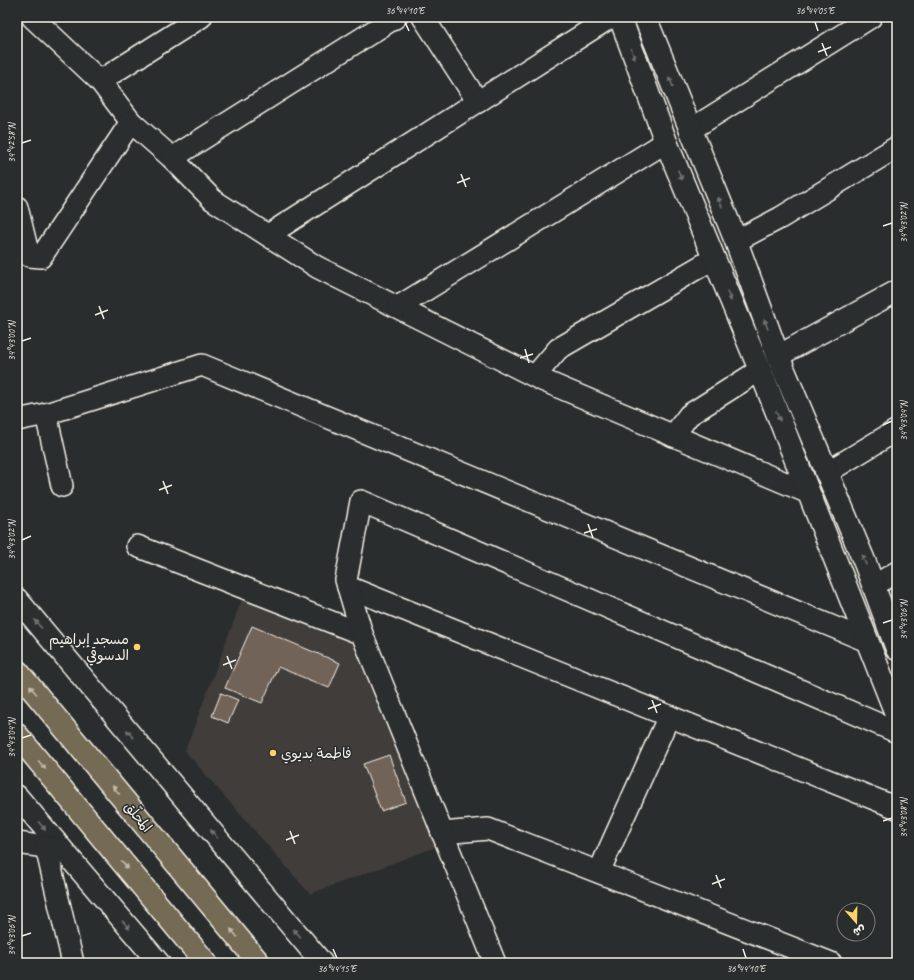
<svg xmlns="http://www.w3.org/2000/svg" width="914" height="980" viewBox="0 0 914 980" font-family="Caveat,'Playpen Sans Arabic',sans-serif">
  <rect width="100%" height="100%" fill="#2a2d2e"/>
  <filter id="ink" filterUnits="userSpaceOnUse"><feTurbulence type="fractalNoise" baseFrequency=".025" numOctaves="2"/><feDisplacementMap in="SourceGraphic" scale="8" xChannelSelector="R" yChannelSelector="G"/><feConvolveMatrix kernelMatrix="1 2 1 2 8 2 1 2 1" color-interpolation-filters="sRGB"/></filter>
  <g filter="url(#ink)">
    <polygon fill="#403d3b" points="242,599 358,645 436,847 310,894 185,751"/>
    <g fill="#726358" stroke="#f4f1e8">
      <polygon points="252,626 340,663 329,688 278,667 262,703 225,688"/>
      <polygon points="221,693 238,700 228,723 212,716"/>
      <polygon points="389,755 406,802 381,811 363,764"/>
    </g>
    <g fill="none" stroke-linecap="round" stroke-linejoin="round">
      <defs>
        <g id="street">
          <polyline points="32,17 100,81 131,122 172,158 213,200 317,267 542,380 809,493"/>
          <polyline points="423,17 478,102"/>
          <polyline points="100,81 201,17"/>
          <polyline points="690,130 871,17"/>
          <polyline points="172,158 396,17"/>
          <polyline points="17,207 29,256 41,257 131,122"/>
          <polyline points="268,235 611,17"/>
          <polyline points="736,241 780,218 897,147"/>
          <polyline points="398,307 666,142"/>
          <polyline points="778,356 897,291"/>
          <polyline points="535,376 558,349 713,259"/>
          <polyline points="46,414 202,365 867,641"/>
          <polyline points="17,420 46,414 62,486"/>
          <polyline points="673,436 689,415 760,370"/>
          <polyline points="826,473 897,430"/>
          <polyline points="137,546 362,634"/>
          <polyline points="873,586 897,572"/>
          <polyline points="348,587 897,808"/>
          <polyline points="17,599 322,963"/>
          <polyline points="17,796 159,963"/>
          <polyline points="442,833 488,829 831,963"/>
          <polyline points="17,843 60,849"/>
          <polyline points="46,847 73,963"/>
          <polyline points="599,872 669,716"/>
          <polyline points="495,963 362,634 346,580 361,501 897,732"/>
        </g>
        <g id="secondary">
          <polyline points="620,17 666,142 765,382 897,716"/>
          <polyline points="645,17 736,241 778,356 865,563 897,649"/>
        </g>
        <g id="primary">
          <polyline points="17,671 259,963"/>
          <polyline points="17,735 206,963"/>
        </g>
      </defs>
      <use href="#street" stroke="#f4f1e8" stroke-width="24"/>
      <use href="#secondary" stroke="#f4f1e8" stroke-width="25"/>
      <use href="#primary" stroke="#f4f1e8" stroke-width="25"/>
      <use href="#street" stroke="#2a2d2e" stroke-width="21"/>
      <use href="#secondary" stroke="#2a2d2e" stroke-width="22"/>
      <use href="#primary" stroke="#746b52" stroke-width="22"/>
    </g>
    <defs><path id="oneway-solid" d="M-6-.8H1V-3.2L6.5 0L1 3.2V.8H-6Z"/></defs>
    <g fill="#71726f">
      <use href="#oneway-solid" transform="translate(633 54) rotate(71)"/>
      <use href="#oneway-solid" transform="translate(671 82) rotate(-112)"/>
      <use href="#oneway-solid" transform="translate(680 175) rotate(68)"/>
      <use href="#oneway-solid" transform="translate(720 202) rotate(-113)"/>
      <use href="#oneway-solid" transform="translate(729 296) rotate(67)"/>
      <use href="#oneway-solid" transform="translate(766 324) rotate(-110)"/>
      <use href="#oneway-solid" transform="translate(778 416) rotate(68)"/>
      <use href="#oneway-solid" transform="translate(864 560) rotate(-112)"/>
      <use href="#oneway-solid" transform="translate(38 624) rotate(-130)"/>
      <use href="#oneway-solid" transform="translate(130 734) rotate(-130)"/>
      <use href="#oneway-solid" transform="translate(42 826) rotate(50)"/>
      <use href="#oneway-solid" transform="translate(214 834) rotate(-130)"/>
      <use href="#oneway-solid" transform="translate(126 925) rotate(50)"/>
      <use href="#oneway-solid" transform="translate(297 933) rotate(-130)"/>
    </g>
    <g fill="#c1bbac">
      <use href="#oneway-solid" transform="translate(33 690) rotate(-130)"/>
      <use href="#oneway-solid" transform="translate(42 765) rotate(50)"/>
      <use href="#oneway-solid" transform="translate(116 790) rotate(-130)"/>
      <use href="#oneway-solid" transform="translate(125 865) rotate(50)"/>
      <use href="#oneway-solid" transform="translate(234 933) rotate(-130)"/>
    </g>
  </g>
  <path fill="none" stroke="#f4f1e8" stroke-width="1.5" d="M405,22L409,31M815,22L818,31M822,43L827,56M818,52L831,47M22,143L31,140M461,174L466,187M457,183L470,178M883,226L892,223M99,306L104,319M95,315L108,310M22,341L31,338M525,349L529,363M520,358L533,354M883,425L892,421M163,481L168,494M159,490L172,485M588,524L593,538M584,533L597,529M22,540L31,536M883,623L892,620M227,656L232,669M223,665L236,660M652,700L657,713M648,709L661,704M22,738L31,735M883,821L892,818M290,831L295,844M286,840L299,835M716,875L721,888M712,884L725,879M22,936L31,933M333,949L337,958M743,949L746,958"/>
  <g fill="#ffd166" stroke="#2a2d2e" stroke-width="1.5">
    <circle cx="137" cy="647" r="4"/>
    <circle cx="273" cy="753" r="4"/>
  </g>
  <g text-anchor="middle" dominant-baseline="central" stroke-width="3" stroke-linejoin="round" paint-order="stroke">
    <g font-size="14" fill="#f4f1e8" stroke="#2a2d2e" text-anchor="end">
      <text x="129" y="639">مسجد إبراهيم<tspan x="129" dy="16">الدسوقي</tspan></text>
      <text x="281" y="753" text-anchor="start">فاطمة بديوي</text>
    </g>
    <g font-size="14" fill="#f4f1e8" stroke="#2a2d2e">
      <text transform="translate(138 817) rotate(50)">المحلّق</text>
    </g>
  </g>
  <rect width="914" height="980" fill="none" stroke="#2a2d2e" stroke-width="44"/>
  <g transform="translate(856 922) rotate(160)"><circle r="19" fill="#2a2d2e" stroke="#7b7b78"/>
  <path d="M0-3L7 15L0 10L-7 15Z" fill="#ffd166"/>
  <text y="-6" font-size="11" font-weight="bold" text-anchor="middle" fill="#f4f1e8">ش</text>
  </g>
  <rect x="22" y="22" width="870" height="936" fill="none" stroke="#f4f1e8" stroke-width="1.5"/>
  <g font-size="10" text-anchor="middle" fill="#f4f1e8">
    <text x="405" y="14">36°44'10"E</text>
    <text x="815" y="14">36°44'05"E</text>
    <text transform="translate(11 143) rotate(-90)" y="4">34°42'58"N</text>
    <text transform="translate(903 223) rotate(-90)" y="4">34°43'02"N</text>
    <text transform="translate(11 341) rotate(-90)" y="4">34°43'00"N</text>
    <text transform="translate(903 421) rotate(-90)" y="4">34°43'04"N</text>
    <text transform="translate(11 540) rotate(-90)" y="4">34°43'02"N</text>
    <text transform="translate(903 620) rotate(-90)" y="4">34°43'06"N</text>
    <text transform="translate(11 738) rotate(-90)" y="4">34°43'04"N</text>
    <text transform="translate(903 818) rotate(-90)" y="4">34°43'08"N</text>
    <text transform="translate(11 936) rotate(-90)" y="4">34°43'06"N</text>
    <text x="337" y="972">36°44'15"E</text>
    <text x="746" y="972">36°44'10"E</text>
  </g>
</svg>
